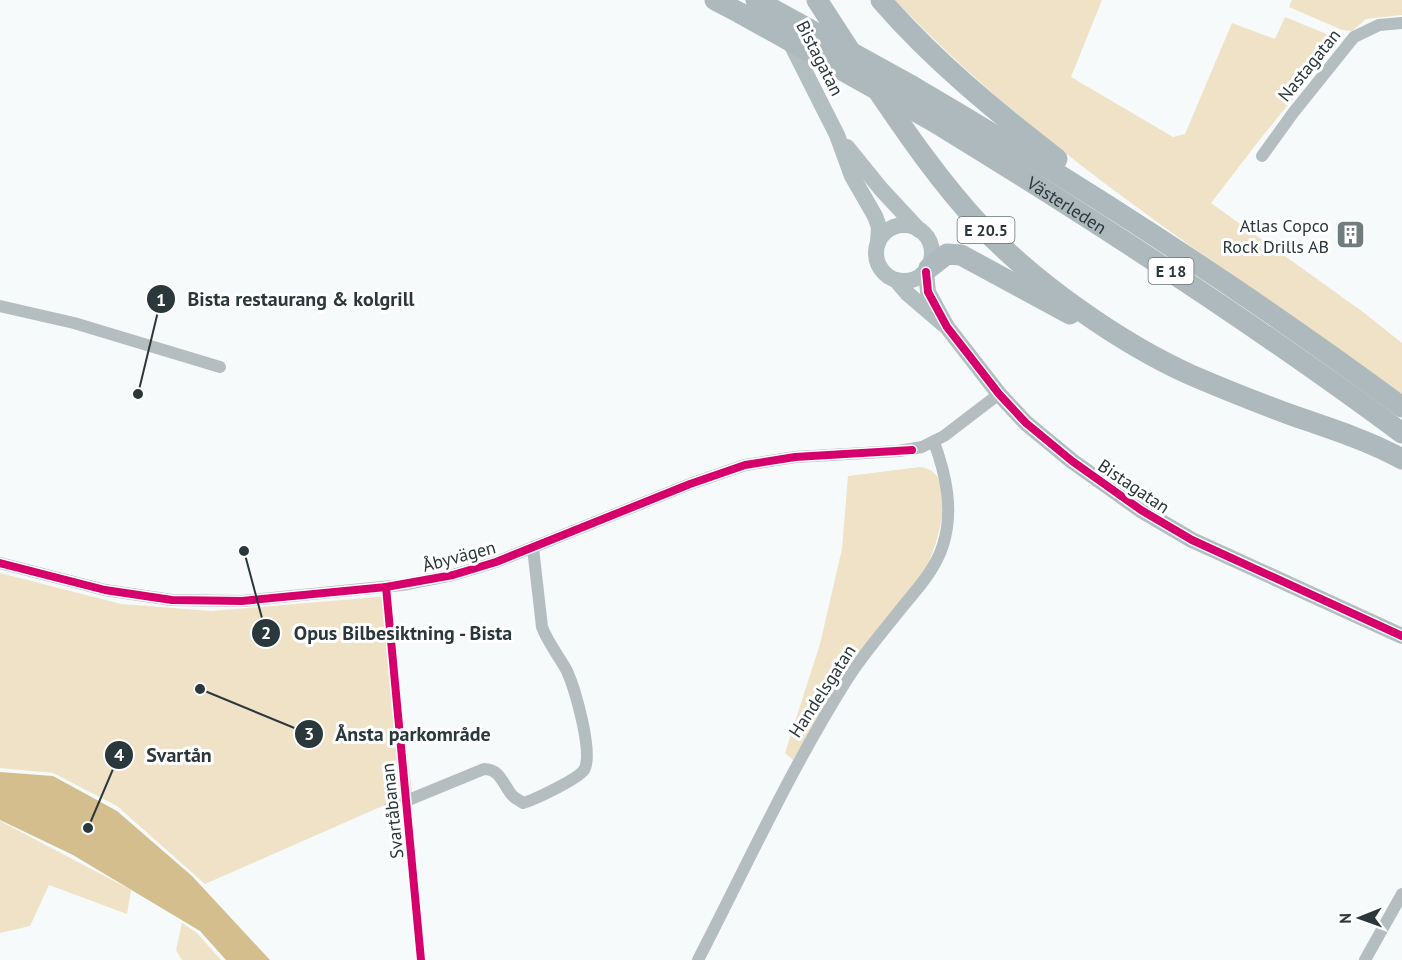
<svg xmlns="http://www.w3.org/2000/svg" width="1402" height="960" viewBox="0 0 1402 960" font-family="'PT Sans',sans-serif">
  <rect width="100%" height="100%" fill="#f6fafa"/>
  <g fill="#efe2c6">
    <path d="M895,0H1102L1071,77L1173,137L1185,134L1232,23L1275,39L1285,17L1334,37L1339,42L1261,138L1211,203L1363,312L1402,343V394C1228,269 1044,157 895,0Z"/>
    <polygon points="1292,0 1402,0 1402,15 1366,19 1352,31 1342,30 1289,7"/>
    <path d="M920,467C926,468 931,469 936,475C953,494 936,548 926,569L847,671L793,760L785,753L820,644L842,549L848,476Z"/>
    <polygon points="0,573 121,604 211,611 389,596 412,793 205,884 117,806 53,773 0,768"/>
    <polygon points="0,821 131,890 127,914 49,885 30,926 0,933"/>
    <polygon points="182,923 197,933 221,960 182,960 176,950"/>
  </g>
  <polygon fill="#d4be8e" points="0,772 53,776 117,811 192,876 270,960 226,960 200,931 73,855 0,820"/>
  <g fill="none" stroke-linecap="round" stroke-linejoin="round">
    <g stroke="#b4bec1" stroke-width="12">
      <polyline points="1262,156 1293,113 1354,37 1379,25 1402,23"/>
      <polyline points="0,306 74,323 220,367"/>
      <polyline points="0,563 105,590 172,600 242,601 402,585 453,575 496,562 690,484 745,465 795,457 899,451 922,447 944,436 999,394"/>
      <path d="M389,808L484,769C500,769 503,784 511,794C514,798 519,800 523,803C534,800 578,779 584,770C594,754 575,689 567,671C559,656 548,643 542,627L533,548"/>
      <path d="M698,960C747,865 791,768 848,678C864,653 885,629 904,605C919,587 936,568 943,545C954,510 946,475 934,442"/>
      <polyline points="1365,960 1402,894"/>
    </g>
    <g stroke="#b2bebf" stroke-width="16">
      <polyline points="789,40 837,135 852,176 875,216 879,227 878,243"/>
      <polyline points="847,147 881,189 919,230"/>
      <circle cx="904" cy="253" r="28"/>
      <polyline points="926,272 928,292 947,327 999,394 1026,423 1072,461 1141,510 1192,540 1402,636"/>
      <polyline points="896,280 908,294 943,324"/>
    </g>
    <g stroke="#adb9bc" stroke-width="21">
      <polyline points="715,0 740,13"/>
      <polyline points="817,0 854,57"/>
      <path d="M881,0C933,60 994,110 1057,159"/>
      <path d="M874,85C907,134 941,183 981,226C1035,283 1120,343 1191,375C1226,390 1261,404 1297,417C1332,429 1369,441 1402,459"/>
      <path d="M912,86C1081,185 1245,291 1402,407"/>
      <path id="s1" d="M933,121C1093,219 1251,321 1402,433"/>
      <polyline points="929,268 947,254 961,255 1070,314"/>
    </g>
    <g stroke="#adb9bc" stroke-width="21">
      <polyline points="756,0 912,86"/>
      <polyline points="740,13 933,121"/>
    </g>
    <defs>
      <g id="cycleway">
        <polyline points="926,272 928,292 947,327 999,394 1026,423 1072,461 1141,510 1192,540 1402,636"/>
        <polyline points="0,563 105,590 172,600 242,601 386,587 453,575 496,562 690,484 745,465 795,457 912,450"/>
        <polyline points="386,587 421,960"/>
      </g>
    </defs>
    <use href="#cycleway" stroke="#fff" stroke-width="11"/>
    <use href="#cycleway" stroke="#d6006c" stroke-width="8"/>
  </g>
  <defs>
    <symbol id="building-square" viewBox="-11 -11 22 22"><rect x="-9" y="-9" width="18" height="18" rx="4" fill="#717c7e" stroke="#fff"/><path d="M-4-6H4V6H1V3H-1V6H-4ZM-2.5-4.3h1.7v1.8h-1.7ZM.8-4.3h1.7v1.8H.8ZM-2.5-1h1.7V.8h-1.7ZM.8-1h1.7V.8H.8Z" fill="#fff"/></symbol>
  </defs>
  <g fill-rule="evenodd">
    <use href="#building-square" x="1334" y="218" width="33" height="33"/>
  </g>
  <g text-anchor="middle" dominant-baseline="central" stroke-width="6" stroke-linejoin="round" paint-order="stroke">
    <g fill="#fff" stroke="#6a7476" stroke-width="1.5">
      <rect x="957.5" y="217" width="57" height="26" rx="4.5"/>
      <rect x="1148.5" y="258" width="45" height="26" rx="4.5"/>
    </g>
    <g font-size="16" font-weight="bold" fill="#2a383b">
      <text x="986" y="230">E 20.5</text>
      <text x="1171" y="271">E 18</text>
    </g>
    <g font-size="18" fill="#2a383b" stroke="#fff">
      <text transform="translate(820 58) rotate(63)">Bistagatan</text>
      <text transform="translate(1309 65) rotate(-51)">Nastagatan</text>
      <text stroke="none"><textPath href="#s1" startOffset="158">Västerleden</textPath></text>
      <text transform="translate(1134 486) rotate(34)">Bistagatan</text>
      <text transform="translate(459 556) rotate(-15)">Åbyvägen</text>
      <text transform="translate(822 691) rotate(-57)">Handelsgatan</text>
      <text transform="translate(392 811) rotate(-96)">Svartåbanan</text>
    </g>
    <g font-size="18" fill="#2a383b" stroke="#fff" text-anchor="end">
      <text x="1329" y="225">Atlas Copco<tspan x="1329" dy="21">Rock Drills AB</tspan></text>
    </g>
  </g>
  <path fill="none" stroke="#2a383b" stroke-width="2" d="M138 394L161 299M244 551L266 633M200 689L309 734M88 828L119 755"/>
  <g fill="#2a383b" stroke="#fff" stroke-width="2">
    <circle cx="138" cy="394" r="6"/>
    <circle cx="244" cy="551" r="6"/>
    <circle cx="200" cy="689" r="6"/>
    <circle cx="88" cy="828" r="6"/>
    <circle cx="161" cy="299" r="15"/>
    <circle cx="266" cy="633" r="15"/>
    <circle cx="309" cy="734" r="15"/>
    <circle cx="119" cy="755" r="15"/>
  </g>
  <g font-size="18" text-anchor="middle" font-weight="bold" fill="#fff">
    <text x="161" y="306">1</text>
    <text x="266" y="639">2</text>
    <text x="309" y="740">3</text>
    <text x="119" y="761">4</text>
  </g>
  <g font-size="20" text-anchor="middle" font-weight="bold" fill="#2a383b" stroke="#fff" stroke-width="6" stroke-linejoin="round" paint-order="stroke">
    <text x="301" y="306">Bista restaurang &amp; kolgrill</text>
    <text x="403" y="640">Opus Bilbesiktning - Bista</text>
    <text x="413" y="741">Ånsta parkområde</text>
    <text x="179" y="762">Svartån</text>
  </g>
  <g transform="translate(1360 918) rotate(269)" stroke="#ffffff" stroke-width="4.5" paint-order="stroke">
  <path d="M0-4.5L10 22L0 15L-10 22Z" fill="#2a383b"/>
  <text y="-9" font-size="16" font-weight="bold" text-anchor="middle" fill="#2a383b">N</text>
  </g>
</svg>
